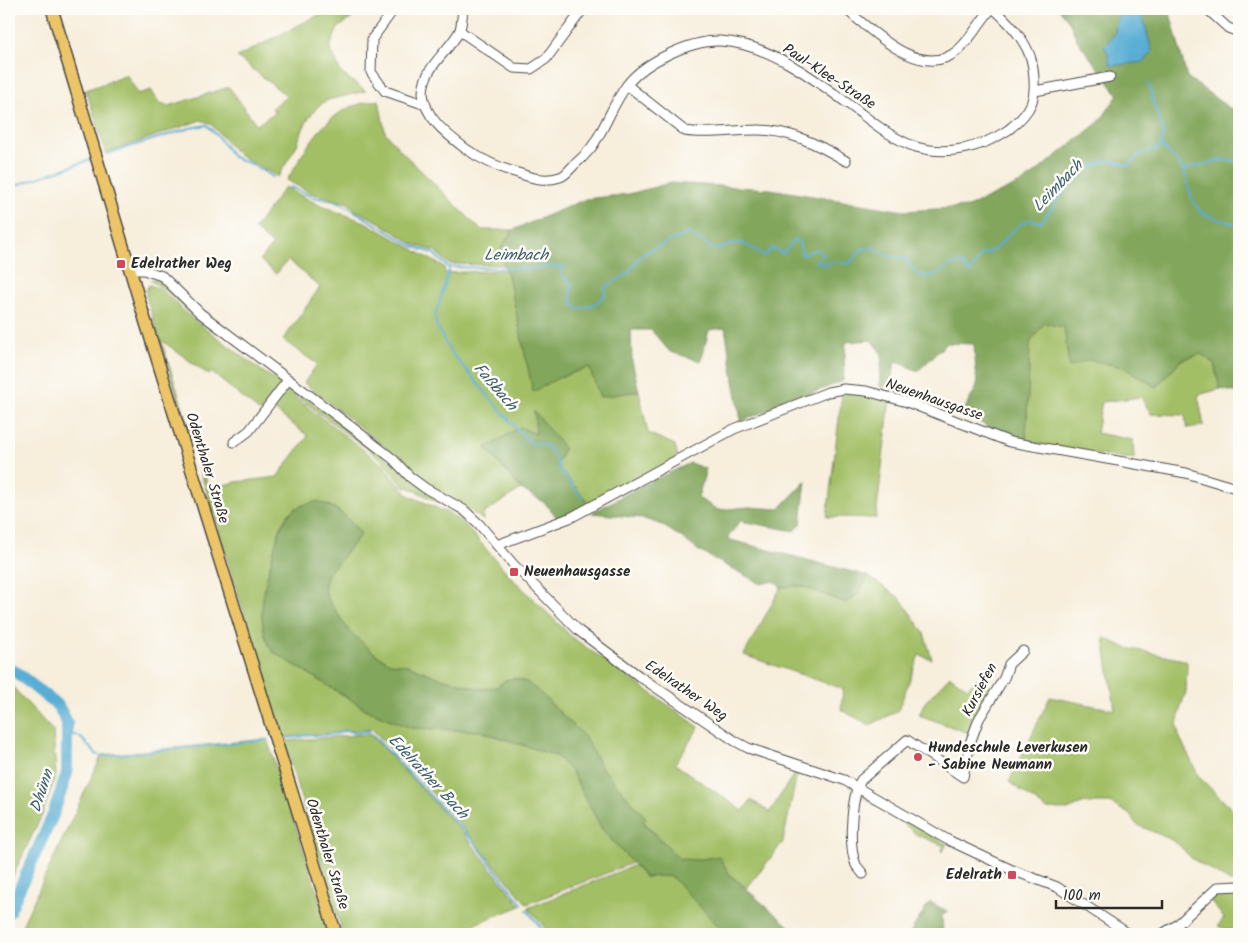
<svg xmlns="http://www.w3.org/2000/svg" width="1248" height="943" viewBox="0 0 1248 943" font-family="Kalam,sans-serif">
  <rect width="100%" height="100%" fill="#fdfcf7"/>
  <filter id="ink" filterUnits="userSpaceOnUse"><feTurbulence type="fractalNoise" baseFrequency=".02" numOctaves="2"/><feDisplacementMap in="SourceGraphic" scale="10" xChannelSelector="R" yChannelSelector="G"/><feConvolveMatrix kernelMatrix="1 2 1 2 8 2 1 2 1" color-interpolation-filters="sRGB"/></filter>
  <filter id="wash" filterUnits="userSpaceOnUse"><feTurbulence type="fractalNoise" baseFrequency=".0096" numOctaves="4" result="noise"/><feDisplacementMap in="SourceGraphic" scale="20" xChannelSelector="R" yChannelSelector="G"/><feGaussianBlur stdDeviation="1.12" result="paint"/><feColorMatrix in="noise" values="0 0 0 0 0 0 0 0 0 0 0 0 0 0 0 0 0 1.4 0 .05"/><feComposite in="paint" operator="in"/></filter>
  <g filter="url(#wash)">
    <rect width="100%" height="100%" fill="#f7eedc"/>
    <g fill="#a3bf66" stroke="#677548">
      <path d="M330,9H346L352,18L338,28L330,47L341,73L366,91L328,100L318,106L308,119L301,133L297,145L278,177L237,154L211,124L201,120L106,153L86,90L127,75C129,82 135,86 138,94L151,90L160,104L169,106L229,87L257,125L275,112L272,108L287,96L237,57Z"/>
      <path d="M379,100L385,132L400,150L481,230H513L499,251L504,265L449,264L435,251L413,244L379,222L355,210L348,203L310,193L287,180C302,156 316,127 341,112C352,105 366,102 379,100Z"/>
      <polygon points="285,187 319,205 365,222 444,267 445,273 506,270 509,279 533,391 558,378 590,367 600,397 639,391 648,433 675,445 678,458 589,503 556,465 535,412 536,434 486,448 521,489 483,514 483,520 457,501 426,483 390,451 304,383 317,364 283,340 320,287 288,260 276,274 260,260 273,245 254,229"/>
      <polygon points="155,279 161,280 213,327 211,329 193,315 165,290 150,280"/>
      <path d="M149,285L159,288L193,319L266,374L282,383L260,412L211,372L209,375L161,340L209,489L236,482L277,477L308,436L270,407L287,387L297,399L382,464L408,495L448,513L462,522L511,577L573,638L699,727L675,764L743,811L751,800L770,812L793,775L794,768L798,769L783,842L747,888L730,875L719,856L696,860L680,859L643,821L645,817L602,768L581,733L537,690L526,682L514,678L501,683L497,687L481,689L437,677L408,665L390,663L374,653L349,631L328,599L324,588L328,574L361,534C348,517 331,498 308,504C301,505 293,509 288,515C278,527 275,547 271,562C264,592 255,623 272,651L369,711L411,728L480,731L556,756L571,771L602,829L632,863L527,904L449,811L372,729L295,736L286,737L288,741L367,734L374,738L464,834L521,906L449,934H343L146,296V290Z"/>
      <polygon points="1044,323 1064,327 1069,366 1090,360 1123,367 1156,387 1181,360 1201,354 1214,363 1220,389 1198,395 1204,426 1187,428 1185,415 1151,414 1141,397 1102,402 1096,433 1133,440 1134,459 1089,454 1026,441 1030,343"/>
      <polygon points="288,384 456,510 477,529 476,530 448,507 408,487 406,489 381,459 299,398"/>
      <polygon points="854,392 890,399 876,518 827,517 842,394"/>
      <polygon points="868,576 900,598 924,633 932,659 919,655 898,711 870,725 841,710 843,689 744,655 781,587 802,586 845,603 859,594"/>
      <polygon points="1104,638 1127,648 1184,660 1187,662 1186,692 1181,706 1177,725 1179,736 1199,777 1239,816 1237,881 1230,882 1191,858 1179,845 1170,839 1137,825 1129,814 1110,803 1084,803 1068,810 1046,809 1009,782 1050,697 1115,710"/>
      <polygon points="950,676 967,688 977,679 994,689 971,734 919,715 925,702"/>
      <polygon points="9,683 53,731 56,775 42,815 9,884"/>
      <polygon points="267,739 331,934 18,934 102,755"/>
      <polygon points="861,794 947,844 942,852 941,851 944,847 942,845 917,835 897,818 863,797 861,798 859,802 857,801"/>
      <polygon points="635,865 645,877 671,875 726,934 550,934 528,908"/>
      <polygon points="1233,890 1239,891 1239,934 1218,926 1224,918 1209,899 1217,894"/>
    </g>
    <g fill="#82a65b" stroke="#566843">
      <polygon points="1059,9 1169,9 1187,77 1229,108 1239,110 1239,393 1220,389 1214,363 1201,354 1181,360 1156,387 1123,367 1090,360 1069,367 1064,327 1044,323 1030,343 1026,441 999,434 963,412 977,386 974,344 947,343 918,371 895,361 891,389 879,386 882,354 871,340 846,342 843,381 741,421 725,328 709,330 701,361 670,352 651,330 631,330 632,361 639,391 600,397 589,367 558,378 533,392 509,279 499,251 513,230 586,199 629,194 670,183 770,189 904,211 968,207 1025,181 1100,121 1118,95 1077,40 1069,21"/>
      <polygon points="534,411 564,448 557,465 589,503 572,514 558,519 545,503 521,489 486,448 520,427 536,434"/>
      <polygon points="690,463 706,469 698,498 718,510 749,507 779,509 806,481 801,524 794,531 740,521 727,539 868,576 859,594 845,603 802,586 781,587 773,581 761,584 699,551 681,537 660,524 641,518 592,513 639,487"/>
      <path d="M318,501C338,509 348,517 361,534L328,574L324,588L328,599L349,631L374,653L390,663L408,665L437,677L481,689L497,687L506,680L514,678L526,682L537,690L585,737L602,768L646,818L643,822L680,859L696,860L719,856L730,875L798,934H726L671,876L645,877L602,829L571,771L556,756L480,731L411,728L369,711L272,651C254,621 264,587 273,555C276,542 280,527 288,516C295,506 307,504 318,501Z"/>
      <polygon points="930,902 948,912 942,915 943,933 946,934 909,934"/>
    </g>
    <path fill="#58add4" stroke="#426c80" d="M1120,9H1141L1152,52L1146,60L1143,62L1111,66C1108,59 1109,52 1104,47L1114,35Z"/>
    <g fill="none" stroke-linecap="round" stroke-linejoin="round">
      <g stroke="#58add4" stroke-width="2">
        <polyline points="1148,83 1152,93 1153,102 1164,134 1160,144 1162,146"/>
        <polyline points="107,154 190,128 207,125 219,138 233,157 251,164 273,177"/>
        <polyline points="1184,172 1188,168 1221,160 1237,161 1239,159"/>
        <path d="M290,187L313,197L339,202L412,246L433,253L448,267L533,269L563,266L562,275L572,284C570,295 569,302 578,309L595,304L605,295L604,288C612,283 620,279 628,273C634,268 636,259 642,255C657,245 673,241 689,233L715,250C741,241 741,239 764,256L772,248L783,254L795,239L799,242L802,255L817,249L824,255L815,262L827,265L836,261L849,264L862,249L875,248L888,256L905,258L917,274L927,277L939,273L950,266L962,263L970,273L982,254C996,254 1005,238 1014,229C1018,226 1024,223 1028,220L1041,222C1058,202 1081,162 1110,161C1116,161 1124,164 1129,166L1139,154L1162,147C1171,155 1180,163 1185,174C1189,186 1191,202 1200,211C1209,219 1227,221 1238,225L1239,223"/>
        <polyline points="9,188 92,159"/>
        <polyline points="449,267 449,271 435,316 436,324 449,350 523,436 533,444 546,445 556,458 560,470 583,498"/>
        <polyline points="67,732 80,737 96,754 102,756 268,740"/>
        <polyline points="288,738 301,737 308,734 316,736 337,734 345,730 355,733 369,731 474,842 522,904"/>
        <polyline points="527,910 546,934"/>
      </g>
      <polyline stroke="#58add4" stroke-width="12" points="9,669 16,672 58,706 67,722 67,773 53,815 9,912"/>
    </g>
  </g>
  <g filter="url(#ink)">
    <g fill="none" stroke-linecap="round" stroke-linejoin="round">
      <defs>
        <g id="minor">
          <path d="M463,9C462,16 462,26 459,32C448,52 423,68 423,93C424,118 449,136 466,149C482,160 499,168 518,173C532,178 545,182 560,177C565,176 570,169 574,165C580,160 586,154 591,148C605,129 612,105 627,85C644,62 691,40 720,41C770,43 820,83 859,112C876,125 895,140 916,147C948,156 981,148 1008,130C1033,111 1037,98 1033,68C1030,44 1011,24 994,9"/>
          <path d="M846,9L849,12C875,33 922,80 957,51C970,40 980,22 991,9"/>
          <polyline points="1207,9 1228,28 1239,32"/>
          <polyline points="391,13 372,39 371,72 385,91 426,105"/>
          <polyline points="460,31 514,68 531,69 546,59 583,9"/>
          <path d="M627,85L685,131C708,135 732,130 755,130C787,129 818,144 846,161"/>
          <polyline points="1035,91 1110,77"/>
          <polyline points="131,270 144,270 162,276 200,313 353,428 393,459 410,477 425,488 464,510 479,524 513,564 579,631 639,676 735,741 748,748 844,780 948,840 1012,870 1057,887 1129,934"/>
          <polyline points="234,442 249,431 288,380"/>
          <polyline points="497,545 572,517 734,429 828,392 844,389 866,391 907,402 1010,442 1186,473 1239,489"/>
          <path d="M863,874C861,871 858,868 856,865C848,846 851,798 861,780L907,740L963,777L970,743L979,719L1004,678L1009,664L1023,651"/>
          <polyline points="1162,934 1177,925 1218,887 1239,886"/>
        </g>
        <polyline id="major" points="52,9 146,323 336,934"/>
      </defs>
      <use href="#minor" stroke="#4a4846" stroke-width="11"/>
      <use href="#major" stroke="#4a4846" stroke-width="14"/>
      <use href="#minor" stroke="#fff" stroke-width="9"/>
      <use href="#major" stroke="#edc569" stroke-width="11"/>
    </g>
  </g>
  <g fill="#d1495b" stroke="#fdfcf7" stroke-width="2">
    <rect x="116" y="259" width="10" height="10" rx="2.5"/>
    <rect x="509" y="567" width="10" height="10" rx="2.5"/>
    <circle cx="918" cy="757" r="5"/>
    <rect x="1007" y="870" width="10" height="10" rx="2.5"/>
  </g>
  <g text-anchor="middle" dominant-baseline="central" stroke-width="5" stroke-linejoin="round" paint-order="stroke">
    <g font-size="15" fill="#2b2b2b" stroke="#fdfcf7">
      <text transform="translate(829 77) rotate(33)">Paul-Klee-Straße</text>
      <text transform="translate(934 400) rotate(19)">Neuenhausgasse</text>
      <text transform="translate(207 468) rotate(73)">Odenthaler Straße</text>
      <text transform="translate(980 690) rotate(-62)">Kursiefen</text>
      <text transform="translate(686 691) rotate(34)">Edelrather Weg</text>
      <text transform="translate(327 854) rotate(73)">Odenthaler Straße</text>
    </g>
    <g font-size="15" font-weight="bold" fill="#2b2b2b" stroke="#fdfcf7" text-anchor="start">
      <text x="131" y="264">Edelrather Weg</text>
      <text x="524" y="572">Neuenhausgasse</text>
      <text x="928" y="748">Hundeschule Leverkusen<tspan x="928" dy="17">- Sabine Neumann</tspan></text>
      <text x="1002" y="875" text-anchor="end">Edelrath</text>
    </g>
    <g font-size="16" font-style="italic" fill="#3d5f6f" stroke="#fdfcf7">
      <text transform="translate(1058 186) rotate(-46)">Leimbach</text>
      <text x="516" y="255">Leimbach</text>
      <text transform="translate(495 387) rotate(49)">Faßbach</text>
      <text transform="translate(428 777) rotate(47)">Edelrather Bach</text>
      <text transform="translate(42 791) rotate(-72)">Dhünn</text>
    </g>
  </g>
  <rect width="1248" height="943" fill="none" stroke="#fdfcf7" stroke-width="30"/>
  <path d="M1056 900v8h106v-8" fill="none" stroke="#2b2b2b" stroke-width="2.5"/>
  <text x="1063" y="900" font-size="15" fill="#2b2b2b" stroke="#fdfcf7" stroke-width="4" paint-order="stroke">100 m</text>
</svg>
